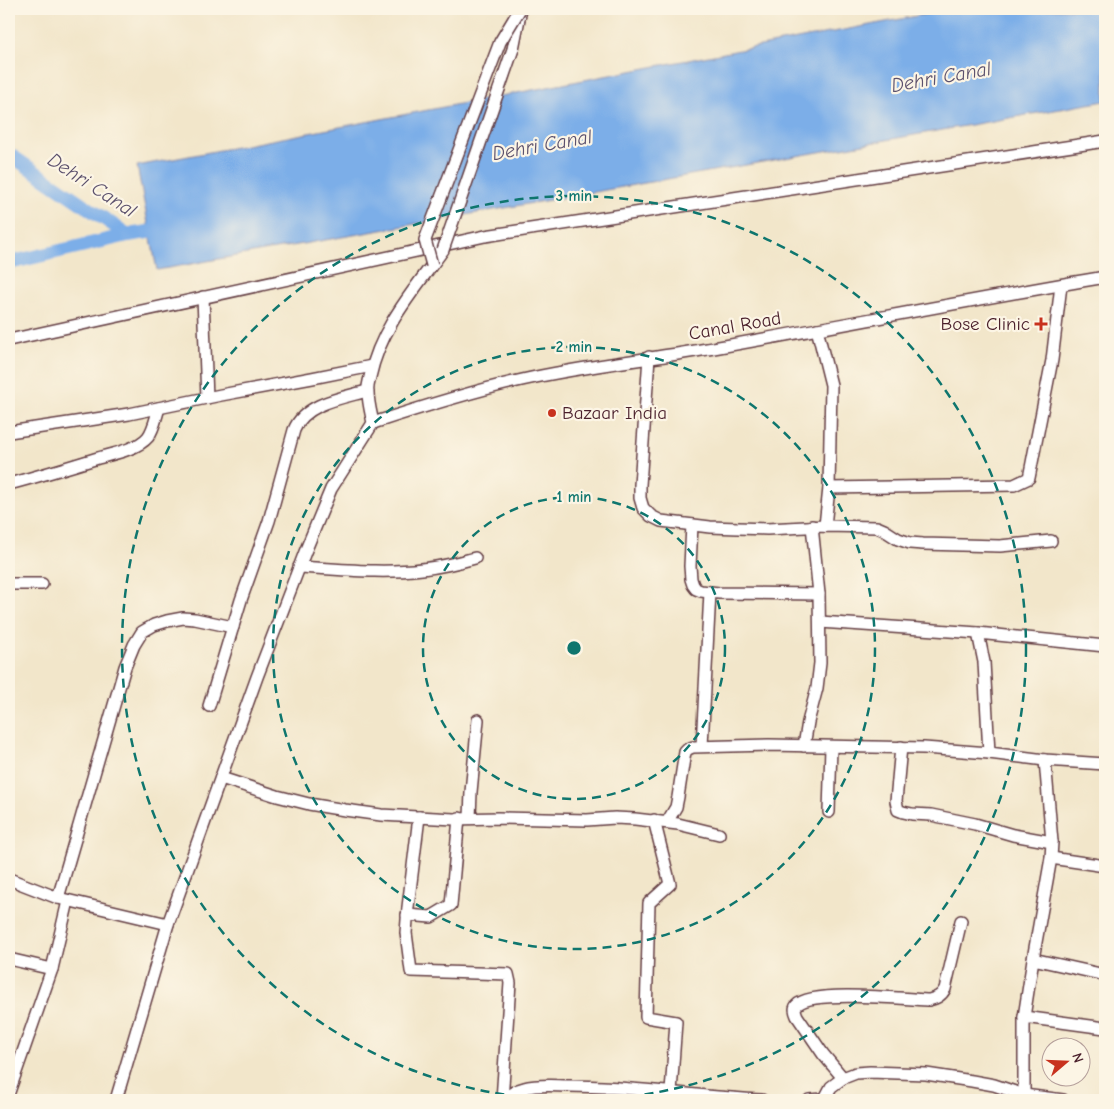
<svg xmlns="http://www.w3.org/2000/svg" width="1114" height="1109" viewBox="0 0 1114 1109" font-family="'Comic Neue',sans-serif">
  <rect width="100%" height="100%" fill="#fcf5e5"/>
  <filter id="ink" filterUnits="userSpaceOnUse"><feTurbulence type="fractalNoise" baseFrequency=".02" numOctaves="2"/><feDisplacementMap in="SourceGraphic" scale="10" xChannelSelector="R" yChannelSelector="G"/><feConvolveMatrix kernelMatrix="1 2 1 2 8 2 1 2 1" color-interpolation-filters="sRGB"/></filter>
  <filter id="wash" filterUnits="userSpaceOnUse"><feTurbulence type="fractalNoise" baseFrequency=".0096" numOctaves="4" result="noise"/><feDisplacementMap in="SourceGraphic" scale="20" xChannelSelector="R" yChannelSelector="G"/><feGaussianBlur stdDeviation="1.12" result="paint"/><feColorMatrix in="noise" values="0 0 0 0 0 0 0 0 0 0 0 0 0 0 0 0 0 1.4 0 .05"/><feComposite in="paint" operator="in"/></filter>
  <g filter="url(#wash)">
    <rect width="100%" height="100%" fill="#f2e6ca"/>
    <polygon fill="#7caee8" stroke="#63668a" points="953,9 1105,9 1105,101 157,270 137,166"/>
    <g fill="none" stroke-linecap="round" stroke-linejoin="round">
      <g stroke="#7caee8" stroke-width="14">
        <polyline points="9,154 128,235 167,229"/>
        <polyline points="9,263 128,235"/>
      </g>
    </g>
  </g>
  <g filter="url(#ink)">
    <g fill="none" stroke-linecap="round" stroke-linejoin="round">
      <defs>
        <g id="street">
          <polyline points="513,49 521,9"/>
          <polyline points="203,297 207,398"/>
          <polyline points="817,329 831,385 829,488 825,526"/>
          <polyline points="9,340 485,236 1105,141"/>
          <polyline points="649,357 640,485 640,498 643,508 651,516 661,521 710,527 767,529 825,526 877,527 884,530 898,539 910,543 923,544 1000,546 1051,541"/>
          <path d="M373,423C422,407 472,391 522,380C587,365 654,359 719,347C848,324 976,299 1105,277"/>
          <polyline points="9,432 129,414 221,395 312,378 372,366"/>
          <path d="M9,484C39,476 69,467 98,458C113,454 138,449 148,437C154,429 156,417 159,408"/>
          <polyline points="829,488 1014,485 1029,478 1052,360 1061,285"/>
          <polyline points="692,525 690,566 691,579 693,585 696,589 701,591 719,593 819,594"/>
          <path d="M299,567C340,569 381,574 422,569C440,567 457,563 475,558"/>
          <polyline points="9,584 42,584"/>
          <polyline points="820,622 978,633 1105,646"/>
          <polyline points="978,633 984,662 989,753"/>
          <path d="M209,706L241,600L269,521L294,430C305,403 342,398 367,391"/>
          <polyline points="702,746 710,592"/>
          <polyline points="804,746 808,722 817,688 820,663 819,594 812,526"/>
          <polyline points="901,747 896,801 898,810 903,812 912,814 931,815 975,824 1013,835 1052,842"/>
          <polyline points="221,778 277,796 309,804 345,810 381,815 454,819 498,818 587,820 615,818 635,819 678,824 719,834"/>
          <polyline points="829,812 831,747"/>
          <polyline points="419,817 408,907 406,933 411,971 508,974 510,983 502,1100"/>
          <polyline points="470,818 471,792 478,720"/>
          <polyline points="654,820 670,884 649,903 646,1017 676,1022 671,1092"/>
          <polyline points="667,822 676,807 678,797 685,752 688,749 693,747 769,745 924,748 989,753 1045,760 1105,764"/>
          <polyline points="1051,858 1105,866"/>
          <polyline points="9,879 58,898 168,924"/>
          <polyline points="58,898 125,667 134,645 142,632 154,625 167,621 183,618 195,619 233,627"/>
          <polyline points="407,915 431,917 451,905 459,818"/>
          <polyline points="9,959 52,969"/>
          <polyline points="1033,959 1051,858 1052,842 1045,760"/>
          <polyline points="1024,1017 1033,959 1105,975"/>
          <path d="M843,1078L823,1054L797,1016C795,1011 794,1008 797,1005C812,989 906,999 929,1000C937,998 941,996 945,989L961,921"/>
          <polyline points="9,1092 52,969 68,901"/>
          <polyline points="1024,1095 1024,1017 1105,1028"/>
          <path d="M116,1100L168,924L257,677L305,552L331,489L373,423C371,413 368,402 368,392C367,387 369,382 370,377C380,328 415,289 443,250"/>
          <path d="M505,1100C509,1094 516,1090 524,1088C538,1084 555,1086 570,1086C634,1086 698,1097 762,1100"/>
          <polyline points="809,1100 824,1099"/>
          <polyline points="824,1100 831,1087 843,1078 856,1073 870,1072 926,1074 972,1081 994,1085 1024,1095 1063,1100"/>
        </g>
      </defs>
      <use href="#street" stroke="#633d43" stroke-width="14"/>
      <use href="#street" stroke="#fff" stroke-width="11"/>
      <defs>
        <g id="street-bridge">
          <polyline points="443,250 513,49"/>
          <polyline points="432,265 425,240 500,42 520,9"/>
        </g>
      </defs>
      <use href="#street-bridge" stroke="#633d43" stroke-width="14" stroke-linecap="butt"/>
      <use href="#street-bridge" stroke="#fff" stroke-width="11"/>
    </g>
  </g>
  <g fill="none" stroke="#0f766e" stroke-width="2.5" stroke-dasharray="9 6">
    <circle cx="574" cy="648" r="151"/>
    <circle cx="574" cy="648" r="301"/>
    <circle cx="574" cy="648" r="452"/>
  </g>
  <g fill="#c8321e" stroke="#fcf5e5" stroke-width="2">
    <path d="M1038.5 316.5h5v5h5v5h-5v5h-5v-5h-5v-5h5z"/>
    <circle cx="552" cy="413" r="5"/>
  </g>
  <g text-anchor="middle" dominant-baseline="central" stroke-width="4.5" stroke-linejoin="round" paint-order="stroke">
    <g font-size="19" fill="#4a1f2b" stroke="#fcf5e5" text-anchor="end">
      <text x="1030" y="324">Bose Clinic</text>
      <text x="562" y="413" text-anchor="start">Bazaar India</text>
    </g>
    <g font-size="19" fill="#4a1f2b" stroke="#fcf5e5">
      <text transform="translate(735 326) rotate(-10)">Canal Road</text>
    </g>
    <g font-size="20" font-style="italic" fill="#5c516d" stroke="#fcf5e5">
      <text transform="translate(941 77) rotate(-10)">Dehri Canal</text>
      <text transform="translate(542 145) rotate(-10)">Dehri Canal</text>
      <text transform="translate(92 185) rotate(33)">Dehri Canal</text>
    </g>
  </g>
  <circle cx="574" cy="648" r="8" fill="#0f766e" stroke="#fcf5e5" stroke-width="2.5"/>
  <g font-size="15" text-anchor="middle" font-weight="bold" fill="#0f766e" stroke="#fcf5e5" stroke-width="4.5" stroke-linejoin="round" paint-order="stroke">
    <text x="574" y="201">3 min</text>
    <text x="574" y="352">2 min</text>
    <text x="574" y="502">1 min</text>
  </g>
  <rect width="1114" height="1109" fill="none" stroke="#fcf5e5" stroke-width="30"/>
  <g transform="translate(1066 1062) rotate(71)"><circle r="24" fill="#fcf5e5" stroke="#b59f9b"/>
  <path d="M0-4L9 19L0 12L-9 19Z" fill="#c8321e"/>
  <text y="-8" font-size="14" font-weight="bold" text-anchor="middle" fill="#4a1f2b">N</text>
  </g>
</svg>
